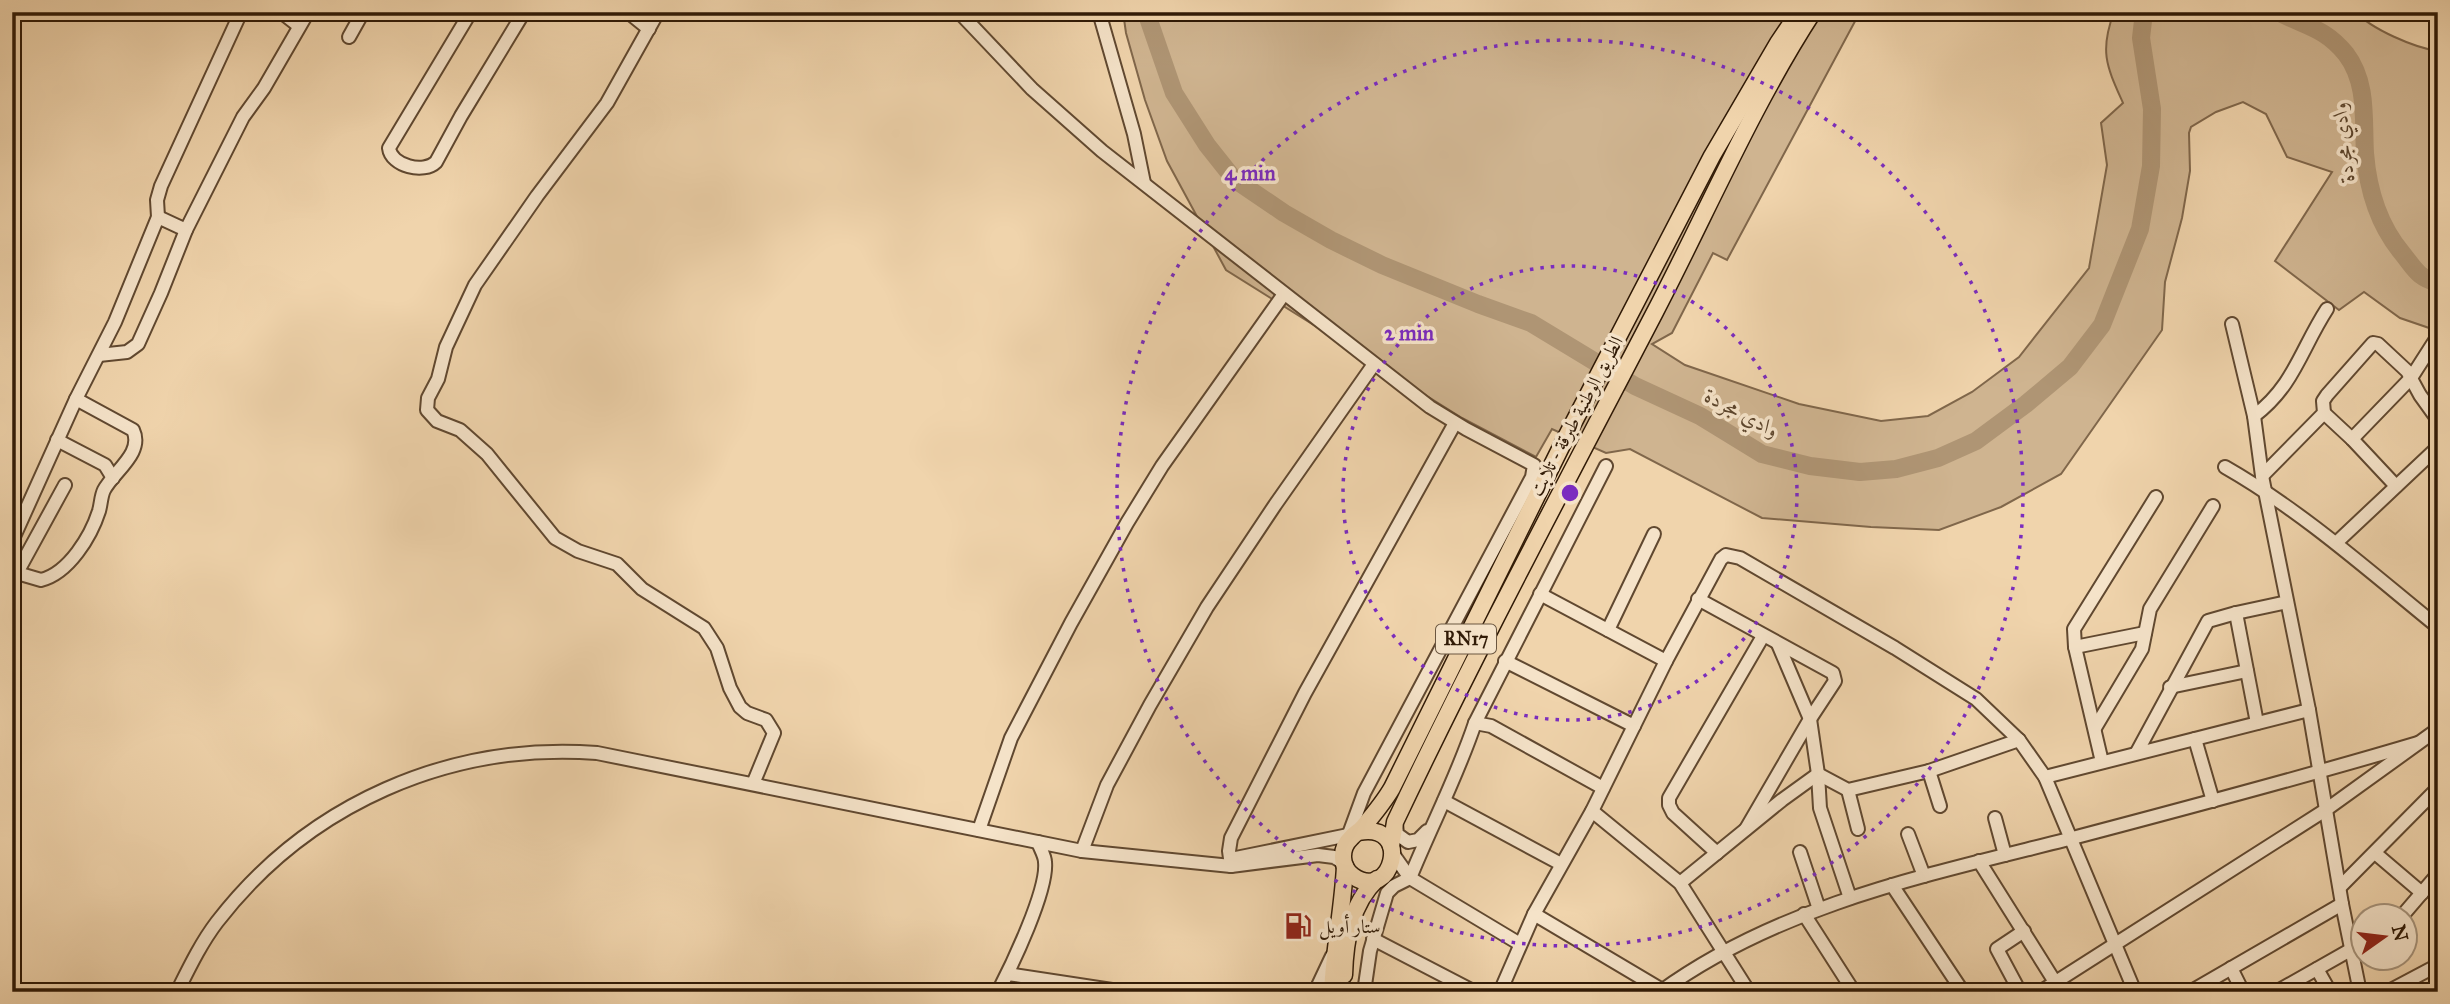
<svg xmlns="http://www.w3.org/2000/svg" width="2450" height="1004" viewBox="0 0 2450 1004" font-family="'IM FELL Great Primer',Amiri,serif">
  <rect width="100%" height="100%" fill="#f0d4ac"/>
  <filter id="stains"><feTurbulence type="fractalNoise" baseFrequency=".00286" numOctaves="4"/><feColorMatrix values="0 0 0 0 .2 0 0 0 0 .09 0 0 0 0 .02 0 0 0 .5 -.17"/></filter>
  <radialGradient id="worn" r=".72"><stop offset=".6" stop-color="#630" stop-opacity="0"/><stop offset="1" stop-color="#630" stop-opacity=".3"/></radialGradient>
  <path fill="#cfb490" stroke="#80674b" stroke-width="2" d="M1123,12H1860L1727,260L1713,253L1672,333L1652,344L1685,365L1799,404L1881,421L1928,416L1972,392L2019,357L2089,268L2107,165L2101,123L2123,103C2107,67 2099,52 2114,12H2356C2371,29 2415,48 2438,51V331L2400,318L2364,292L2339,310L2275,261L2332,172L2287,157L2266,114L2243,102L2216,112L2191,127L2189,133L2190,171L2182,218L2165,282L2162,330L2061,474L2001,507L1939,530L1871,527L1762,518L1630,449L1606,453L1552,429L1536,457L1462,418L1226,270L1167,161L1145,100L1126,33Z"/>
  <g fill="none" stroke-linecap="round" stroke-linejoin="round">
    <g stroke="#af9574" stroke-width="18">
      <polyline points="1146,12 1174,93 1207,145 1234,179 1284,213 1331,240 1382,265 1478,304 1531,323 1635,386 1700,416 1762,454 1810,466 1860,472 1896,469 1938,458 1976,441 2026,404 2070,367 2102,325 2140,229 2151,166 2152,109 2141,38 2144,12"/>
      <path d="M2278,12C2307,27 2325,28 2346,54C2368,83 2363,120 2365,153C2368,191 2378,224 2402,253C2415,269 2417,277 2438,283"/>
    </g>
    <defs>
      <g id="minor">
        <polyline points="281,12 299,26"/>
        <path d="M468,12L467,18L389,148C391,166 424,174 436,162L461,116L524,12"/>
        <polyline points="628,12 649,29"/>
        <polyline points="658,12 607,103 537,196 475,285 446,347 438,379 428,398 427,410 437,421 460,430 487,454 555,538 578,551 617,564 642,589 704,628 717,648 730,688 740,707 747,713 766,720 774,733 753,784"/>
        <polyline points="959,12 1032,89 1102,151 1430,407 1466,429 1534,465 1532,477 1364,793 1346,842"/>
        <polyline points="1099,12 1134,134 1144,183"/>
        <polyline points="349,37 363,12"/>
        <polyline points="158,217 157,200 161,186 241,12"/>
        <polyline points="2232,324 2254,416 2262,476 2309,710 2342,904 2360,992"/>
        <polyline points="99,355 127,352 138,344 161,293 186,230 243,117 264,88 308,12"/>
        <polyline points="2324,413 2352,439 2396,486"/>
        <path d="M2254,416C2294,386 2301,349 2327,309"/>
        <polyline points="2352,439 2411,378 2436,339"/>
        <polyline points="57,440 105,465 113,478"/>
        <path d="M2225,467C2302,511 2369,571 2438,627"/>
        <polyline points="2262,476 2324,413 2323,401 2327,395 2373,343 2378,344 2407,371 2420,395 2438,420"/>
        <polyline points="12,541 76,399 115,322 158,217 186,230"/>
        <polyline points="2336,543 2438,447"/>
        <path d="M17,573L41,580C69,573 91,536 99,511C101,504 101,496 104,490C114,471 144,453 133,430L76,399"/>
        <polyline points="13,580 65,485"/>
        <polyline points="1540,594 1666,661"/>
        <polyline points="1698,599 1833,673 1835,681 1810,719 1746,829"/>
        <polyline points="2236,613 2257,723"/>
        <polyline points="1608,630 1654,534"/>
        <polyline points="1778,644 1810,719 1818,774 1820,808 1850,898"/>
        <polyline points="2075,647 2145,633"/>
        <polyline points="1505,661 1634,726"/>
        <polyline points="2170,687 2247,671"/>
        <polyline points="1475,723 1491,726 1603,788"/>
        <polyline points="2095,728 2142,649 2150,609 2213,506"/>
        <polyline points="2195,739 2213,801"/>
        <polyline points="2137,752 2208,621 2236,613 2287,602"/>
        <polyline points="2102,762 2075,647 2074,629 2156,497"/>
        <polyline points="1929,771 1940,806"/>
        <polyline points="1818,774 1848,790 1929,771 2019,740"/>
        <polyline points="2045,777 2309,710"/>
        <polyline points="1848,790 1858,829"/>
        <polyline points="1444,801 1561,864"/>
        <polyline points="1592,811 1680,883 1749,992"/>
        <polyline points="1995,818 2005,855"/>
        <polyline points="1396,823 1397,834 1408,842 1418,840 1427,831"/>
        <polyline points="979,830 1011,738 1071,623 1127,523 1162,466 1284,294"/>
        <polyline points="1908,834 1924,876"/>
        <polyline points="1082,851 1107,785 1150,705 1207,607 1275,505 1374,364"/>
        <polyline points="1800,852 1819,909"/>
        <polyline points="1717,853 1673,813 1669,805 1669,798 1763,636"/>
        <polyline points="2375,853 2422,893"/>
        <polyline points="1393,854 1410,878 1520,944"/>
        <polyline points="1231,859 1353,834"/>
        <polyline points="1979,861 2055,982"/>
        <polyline points="1231,866 1229,851 1231,838 1305,693 1455,423"/>
        <polyline points="1680,883 1782,800 1818,774"/>
        <polyline points="1892,885 1963,992"/>
        <polyline points="2340,887 2438,788"/>
        <polyline points="1534,914 1662,990"/>
        <polyline points="1804,914 1854,992"/>
        <polyline points="2402,916 2438,874"/>
        <polyline points="1373,939 1475,992"/>
        <polyline points="2231,968 2243,992"/>
        <polyline points="2317,969 2330,992"/>
        <polyline points="1008,974 1125,992"/>
        <path d="M177,992C189,968 201,943 217,922C308,804 449,742 597,753L1082,851L1231,866L1318,855L1334,857L1344,863"/>
        <path d="M998,992C1012,965 1048,890 1045,862C1045,856 1040,848 1038,842"/>
        <polyline points="1315,992 1332,956"/>
        <path d="M1364,992L1370,951L1387,893L1394,886L1410,878C1431,826 1457,777 1475,723L1606,466"/>
        <polyline points="1500,992 1534,914 1592,811 1666,661 1721,559 1726,555 1740,558 1895,648 1976,699 2019,740 2045,777 2135,992"/>
        <path d="M1660,992C1778,906 1926,875 2065,840C2183,809 2301,778 2418,743"/>
        <polyline points="2020,992 1997,949 2024,931"/>
        <polyline points="2040,992 2327,809 2438,729"/>
        <polyline points="2190,992 2342,904"/>
        <polyline points="2276,992 2352,949"/>
        <polyline points="2387,992 2438,965"/>
      </g>
      <g id="major">
        <path d="M1359,832C1414,822 1392,904 1353,876C1340,867 1340,848 1351,838C1355,833 1359,832 1363,827C1373,815 1384,802 1392,788L1564,441L1712,156L1778,43L1799,12"/>
        <path d="M1391,846L1395,822C1477,649 1567,481 1655,312C1706,214 1753,104 1813,12"/>
        <path d="M1344,975C1345,940 1351,904 1377,879"/>
        <path d="M1332,992C1334,949 1343,908 1345,866"/>
      </g>
    </defs>
    <use href="#minor" stroke="#604830" stroke-width="16"/>
    <use href="#major" stroke="#301a06" stroke-width="19"/>
    <use href="#minor" stroke="#f5e3c9" stroke-width="12"/>
    <use href="#major" stroke="#f0d4ac" stroke-width="16"/>
  </g>
  <g fill="none" stroke="#7b2cbf" stroke-width="3.5" stroke-dasharray="3.5 7">
    <circle cx="1570" cy="493" r="227"/>
    <circle cx="1570" cy="493" r="453"/>
  </g>
  <defs>
    <symbol id="fuel-bare" viewBox="-9 -9 18 18"><path d="M-5.5-6h7V0h2V4h1.3V-2.5L3-4.5l.8-.8L6-3V5H2.5V1h-1V6h-7ZM-4.2-4.7v3.2H.2V-4.7Z" fill="#8f2418" stroke="#f5e3c9" stroke-width="2.5" paint-order="stroke"/></symbol>
  </defs>
  <g fill-rule="evenodd">
    <use href="#fuel-bare" x="1279" y="907" width="38" height="38"/>
  </g>
  <g text-anchor="middle" dominant-baseline="central" stroke-width="7" stroke-linejoin="round" paint-order="stroke">
    <rect fill="#f5e3c9" stroke="#6b5640" stroke-width="2" x="1436" y="624.5" width="60" height="29" rx="5"/>
    <g font-size="18" font-weight="bold" fill="#301a06">
      <text x="1466" y="639">RN17</text>
    </g>
    <g font-size="19" fill="#301a06" stroke="#f5e3c9">
      <text transform="translate(1576 416) rotate(-62)">الطريق الوطنية طبرقة - تلابت</text>
    </g>
    <g font-size="19" fill="#301a06" stroke="#f5e3c9" text-anchor="start">
      <text x="1319" y="926">ستار أويل</text>
    </g>
    <g font-size="21" font-style="italic" fill="#5c452c" stroke="#f5e3c9">
      <text transform="translate(2343 142) rotate(-96)">وادي مجردة</text>
      <text transform="translate(1742 413) rotate(28)">وادي مجردة</text>
    </g>
  </g>
  <circle cx="1570" cy="493" r="10" fill="#7b2cbf" stroke="#f5e3c9" stroke-width="3.5"/>
  <g font-size="21" text-anchor="middle" font-weight="bold" fill="#7b2cbf" stroke="#f5e3c9" stroke-width="7" stroke-linejoin="round" paint-order="stroke">
    <text x="1250" y="180">4 min</text>
    <text x="1409" y="340">2 min</text>
  </g>
  <rect width="2450" height="1004" fill="none" stroke="#f0d4ac" stroke-width="42"/>
  <rect x="14" y="14" width="2422" height="976" fill="none" stroke="#301a06" stroke-width="3.5"/>
  <rect x="21" y="21" width="2408" height="962" fill="none" stroke="#301a06" stroke-width="2"/>
  <g transform="translate(2384 937) rotate(76)"><circle r="33" fill="#f5e3c9" stroke="#a6937b" stroke-width="2"/>
  <path d="M0-5L12 26L0 18L-12 26Z" fill="#8f2418"/>
  <text y="-10" font-size="19" font-weight="bold" text-anchor="middle" fill="#301a06">N</text>
  </g>
  <rect width="100%" height="100%" filter="url(#stains)"/>
  <rect width="100%" height="100%" fill="url(#worn)"/>
</svg>
